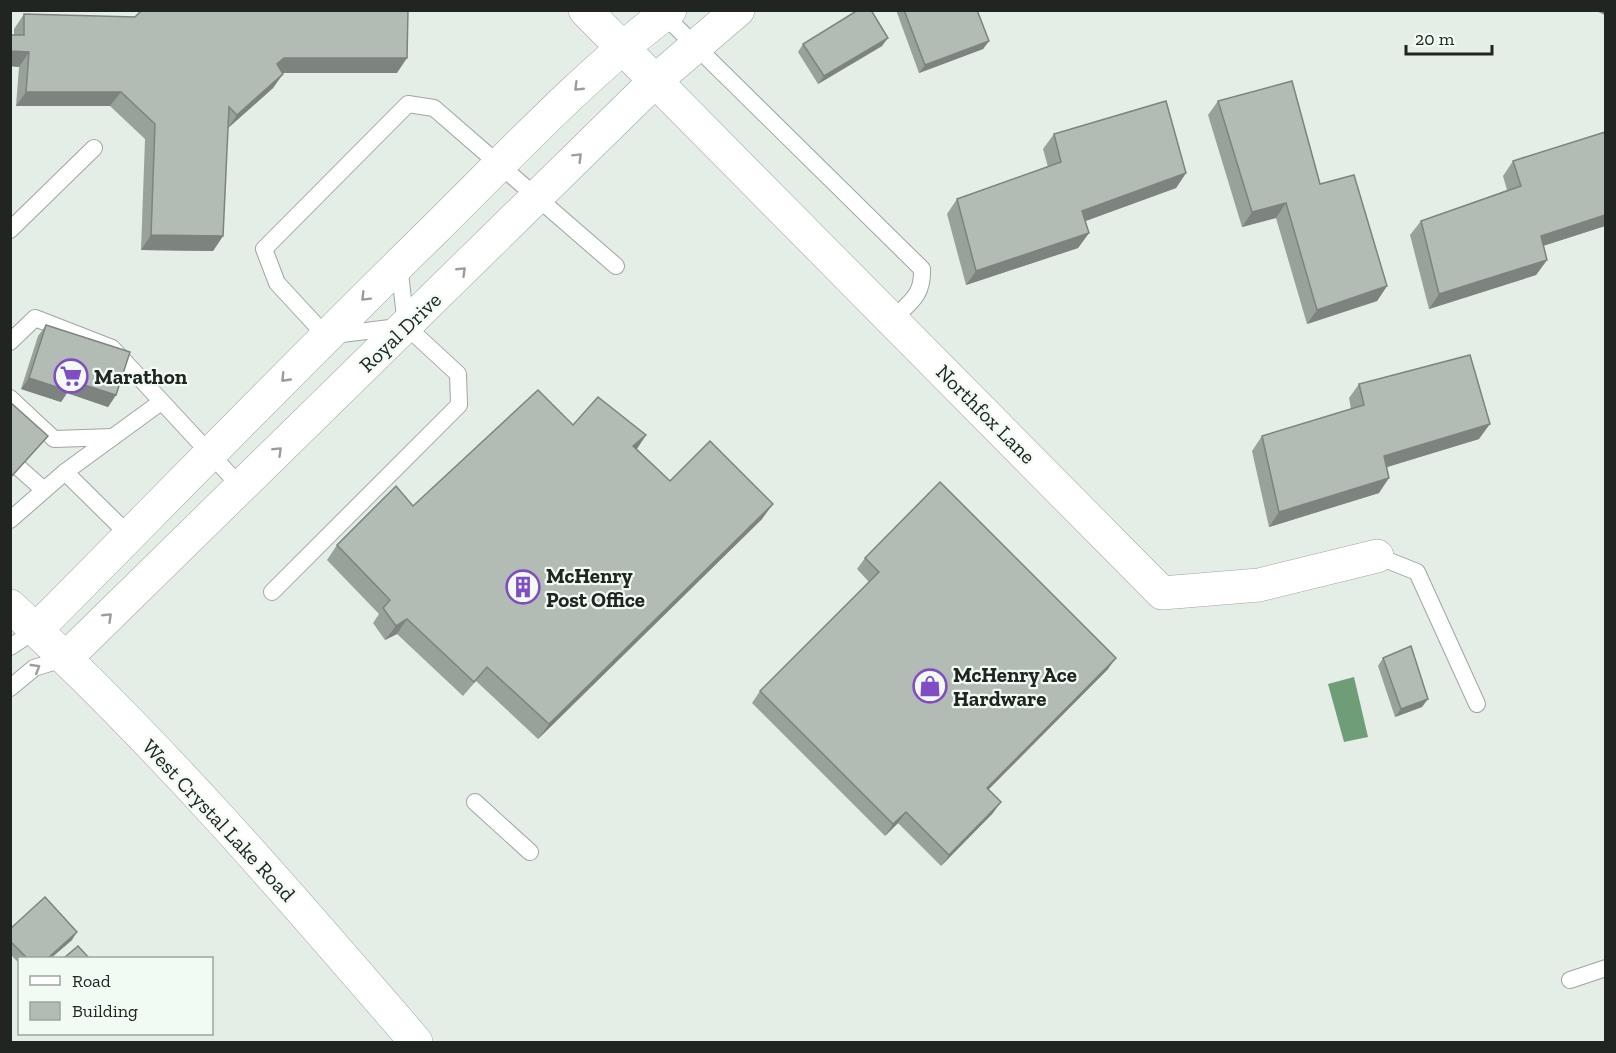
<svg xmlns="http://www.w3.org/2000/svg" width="1616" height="1053" viewBox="0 0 1616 1053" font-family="'Zilla Slab',serif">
  <rect width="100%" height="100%" fill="#e4eee6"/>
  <polygon fill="#6f9d78" points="1354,677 1368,737 1344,742 1328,684"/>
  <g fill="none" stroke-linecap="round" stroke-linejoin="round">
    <defs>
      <g id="service">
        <path d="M664,15L922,269C923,296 910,302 893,319"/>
        <polyline points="10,230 94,148"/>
        <polyline points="398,327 326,336 277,283 264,249 408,104 434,108 616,266"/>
        <polyline points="10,342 35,318 112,348 241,487"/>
        <polyline points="10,398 54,439 113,437"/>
        <polyline points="10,460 44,490"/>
        <polyline points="65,472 130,536"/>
        <polyline points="10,520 65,472 161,402"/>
        <polyline points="1377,556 1417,572 1477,704"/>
        <polyline points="272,592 459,405 458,374 406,326 399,264"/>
        <polyline points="10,647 36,630"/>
        <polyline points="10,688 34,668 66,658"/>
        <polyline points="475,802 530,852"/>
        <polyline points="1570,980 1606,968"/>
      </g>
      <g id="minor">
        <polyline points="585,10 1162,593 1259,585 1377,556"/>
        <path d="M36,630C169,496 300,361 435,229C511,154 584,75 670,10"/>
        <polyline points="66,658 655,81 738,10"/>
      </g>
      <path id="tertiary" d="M10,606C157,741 287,892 416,1042"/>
    </defs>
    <use href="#service" stroke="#9da69f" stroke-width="18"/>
    <use href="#minor" stroke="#9da69f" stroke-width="34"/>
    <use href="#tertiary" stroke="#9da69f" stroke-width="34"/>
    <use href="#service" stroke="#fff" stroke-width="16"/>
    <use href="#minor" stroke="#fff" stroke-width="33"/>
    <use href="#tertiary" stroke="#fff" stroke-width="33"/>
  </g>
  <g fill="#99a19b">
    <polygon points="896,10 977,10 989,41 983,49 919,73"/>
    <polygon points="24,14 397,73 283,73 273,88 228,128 223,236 213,251 141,250 145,139 110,106 16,106 19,67 10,66 10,35 14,35 14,29"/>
    <polygon points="803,44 882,46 818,84 798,52"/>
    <polygon points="1218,101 1320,184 1387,286 1377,301 1307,324 1276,218 1242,227 1208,115"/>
    <polygon points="1605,132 1605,226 1543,246 1547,260 1536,275 1429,309 1410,235 1421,221 1507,190 1503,176 1513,161"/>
    <polygon points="1054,134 1186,173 1176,188 1085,221 1089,233 1078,248 966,285 947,214 957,199 1048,167 1043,149"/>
    <polygon points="46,325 116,395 108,407 67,393 61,402 21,389 38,336"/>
    <polygon points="1359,384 1479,439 1387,467 1379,493 1269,527 1252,451 1262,436 1351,409 1349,398"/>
    <polygon points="573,425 646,435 637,449 670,481 762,519 538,739 476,681 463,696 397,634 385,640 373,623 379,614 327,560 337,545 413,506"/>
    <polygon points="865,558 1108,669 989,789 993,813 941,866 898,823 885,836 752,703 760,691 869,582 857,569"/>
    <polygon points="1383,658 1422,707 1395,717 1378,666"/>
    <polygon points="10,929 72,940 51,958 20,958 20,964 10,954"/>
  </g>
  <g fill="#7d837e">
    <polygon points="1594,10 1605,10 1605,15"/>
    <polygon points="888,38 882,46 818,84 824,76"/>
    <polygon points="989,41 983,49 919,73 925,65"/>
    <polygon points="10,51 29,52 19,67 10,66"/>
    <polygon points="284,58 407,58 397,73 273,73 277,64"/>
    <polygon points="283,74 273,88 227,129 237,115"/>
    <polygon points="26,92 121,92 110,106 16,106"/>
    <polygon points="1186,173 1176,188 1072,226 1082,211"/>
    <polygon points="1286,203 1276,218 1242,227 1252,212"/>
    <polygon points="1605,215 1605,226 1530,250 1541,236"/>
    <polygon points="1089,233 1078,248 966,285 976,271"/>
    <polygon points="151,235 223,236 213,251 141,250"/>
    <polygon points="1547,260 1536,275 1429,309 1439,294"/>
    <polygon points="1387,286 1377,301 1307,324 1317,310"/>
    <polygon points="29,378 72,381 116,395 108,407 67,393 61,402 21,389"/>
    <polygon points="1490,424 1479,439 1374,471 1384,456"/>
    <polygon points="646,435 636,450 633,446"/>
    <polygon points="1389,478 1379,493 1269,527 1279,512"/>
    <polygon points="773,504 762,519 538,739 549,724"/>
    <polygon points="407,619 397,634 385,640 396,626"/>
    <polygon points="1116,658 1108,669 979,799 987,788"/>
    <polygon points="1428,699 1422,707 1395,717 1401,709"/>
    <polygon points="1001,802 993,813 941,866 949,855"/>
    <polygon points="906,812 898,823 885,836 893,824"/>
    <polygon points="77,932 72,940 51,958 48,958"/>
  </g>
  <g fill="#b2bbb4" stroke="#7d837e" stroke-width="1.5">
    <polygon points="142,10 408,10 407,58 284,58 277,64 283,74 237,115 229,107 223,236 151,235 155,124 121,92 26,92 29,52 10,51 10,35 24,35 24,14 135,17"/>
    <polygon points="858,10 871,10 888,38 824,76 803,44"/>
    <polygon points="904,10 977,10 989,41 925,65"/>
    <polygon points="1292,81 1320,184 1354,175 1387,286 1317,310 1286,203 1252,212 1218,101"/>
    <polygon points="1166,101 1186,173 1082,211 1089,233 976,271 957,199 1061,162 1054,134"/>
    <polygon points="1605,132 1605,215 1541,236 1547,260 1439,294 1421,221 1521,186 1513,161"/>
    <polygon points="46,325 130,352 116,395 72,381 69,391 29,378"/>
    <polygon points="1470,355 1490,424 1384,456 1389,478 1279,512 1262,436 1364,405 1359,384"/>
    <polygon points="538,390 573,425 598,397 646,435 633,446 670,481 710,441 773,504 549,724 487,667 474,682 407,619 396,626 383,608 390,600 337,545 396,486 413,506"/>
    <polygon points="10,402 48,436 10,478"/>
    <polygon points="940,482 1116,658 987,788 1001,802 949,855 906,812 893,824 760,691 879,572 865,558"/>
    <polygon points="1411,646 1428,699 1401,709 1383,658"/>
    <polygon points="45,897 77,932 48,958 27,958 10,941 10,929"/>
    <polygon points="78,946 89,958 64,958"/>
  </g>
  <defs><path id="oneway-chevron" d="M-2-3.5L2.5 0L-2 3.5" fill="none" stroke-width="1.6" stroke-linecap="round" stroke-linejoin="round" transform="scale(1.5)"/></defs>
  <g stroke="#9b9d9c">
    <use href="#oneway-chevron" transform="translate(578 87) rotate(136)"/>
    <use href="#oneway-chevron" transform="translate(578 157) rotate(-45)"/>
    <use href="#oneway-chevron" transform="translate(462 271) rotate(-44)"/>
    <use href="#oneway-chevron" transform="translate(365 297) rotate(135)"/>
    <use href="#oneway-chevron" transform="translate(285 378) rotate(134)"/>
    <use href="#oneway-chevron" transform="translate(278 451) rotate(-44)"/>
    <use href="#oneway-chevron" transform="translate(108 617) rotate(-44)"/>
    <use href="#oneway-chevron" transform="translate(36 668) rotate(-31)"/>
  </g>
  <defs>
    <symbol id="supermarket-ring" viewBox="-11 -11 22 22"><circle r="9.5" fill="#f1fbf3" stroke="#814dc5" stroke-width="1.5"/><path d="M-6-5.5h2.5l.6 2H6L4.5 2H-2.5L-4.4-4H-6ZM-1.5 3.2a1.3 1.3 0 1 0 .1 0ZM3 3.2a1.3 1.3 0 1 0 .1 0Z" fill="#814dc5"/></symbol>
    <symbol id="building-ring" viewBox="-11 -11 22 22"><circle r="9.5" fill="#f1fbf3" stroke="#814dc5" stroke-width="1.5"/><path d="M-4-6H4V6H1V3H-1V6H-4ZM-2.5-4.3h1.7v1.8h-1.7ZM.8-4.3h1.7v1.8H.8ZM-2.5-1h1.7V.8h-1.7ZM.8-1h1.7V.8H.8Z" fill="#814dc5"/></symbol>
    <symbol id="shop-ring" viewBox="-11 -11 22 22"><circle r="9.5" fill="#f1fbf3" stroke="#814dc5" stroke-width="1.5"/><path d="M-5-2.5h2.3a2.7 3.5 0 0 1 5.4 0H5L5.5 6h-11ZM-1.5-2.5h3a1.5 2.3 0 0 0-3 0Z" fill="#814dc5"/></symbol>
  </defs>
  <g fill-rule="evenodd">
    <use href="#supermarket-ring" x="52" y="357" width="38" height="38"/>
    <use href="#building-ring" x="504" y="568" width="38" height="38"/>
    <use href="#shop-ring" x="911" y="667" width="38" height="38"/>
  </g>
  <g text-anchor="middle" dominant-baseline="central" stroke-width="4.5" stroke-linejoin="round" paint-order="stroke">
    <g font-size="21" fill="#212522" stroke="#f1fbf3">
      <text transform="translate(400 332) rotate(-44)">Royal Drive</text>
      <text transform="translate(986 414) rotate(45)">Northfox Lane</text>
      <text transform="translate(219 820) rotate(47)">West Crystal Lake Road</text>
    </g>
    <g font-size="21" font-weight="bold" fill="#212522" stroke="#f1fbf3" text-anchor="start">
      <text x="94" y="376">Marathon</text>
      <text x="546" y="575">McHenry<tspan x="546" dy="24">Post Office</tspan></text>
      <text x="953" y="674">McHenry Ace<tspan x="953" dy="24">Hardware</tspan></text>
    </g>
  </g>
  <rect width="1616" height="1053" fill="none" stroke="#212522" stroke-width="24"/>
  <rect x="18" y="957" width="195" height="78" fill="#f1fbf3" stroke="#9ea59f" stroke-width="1.5"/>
  <rect x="30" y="976" width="30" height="9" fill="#ffffff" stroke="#9ea59f" stroke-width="1.5"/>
  <text x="72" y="987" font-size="18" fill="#212522">Road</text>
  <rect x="30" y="1002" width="30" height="18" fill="#b2bbb4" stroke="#9ea59f" stroke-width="1.5"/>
  <text x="72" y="1017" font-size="18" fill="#212522">Building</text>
  <path d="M1406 45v9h86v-9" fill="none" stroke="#212522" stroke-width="3"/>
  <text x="1415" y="45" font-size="18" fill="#212522" stroke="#f1fbf3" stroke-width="4.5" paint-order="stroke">20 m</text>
</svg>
